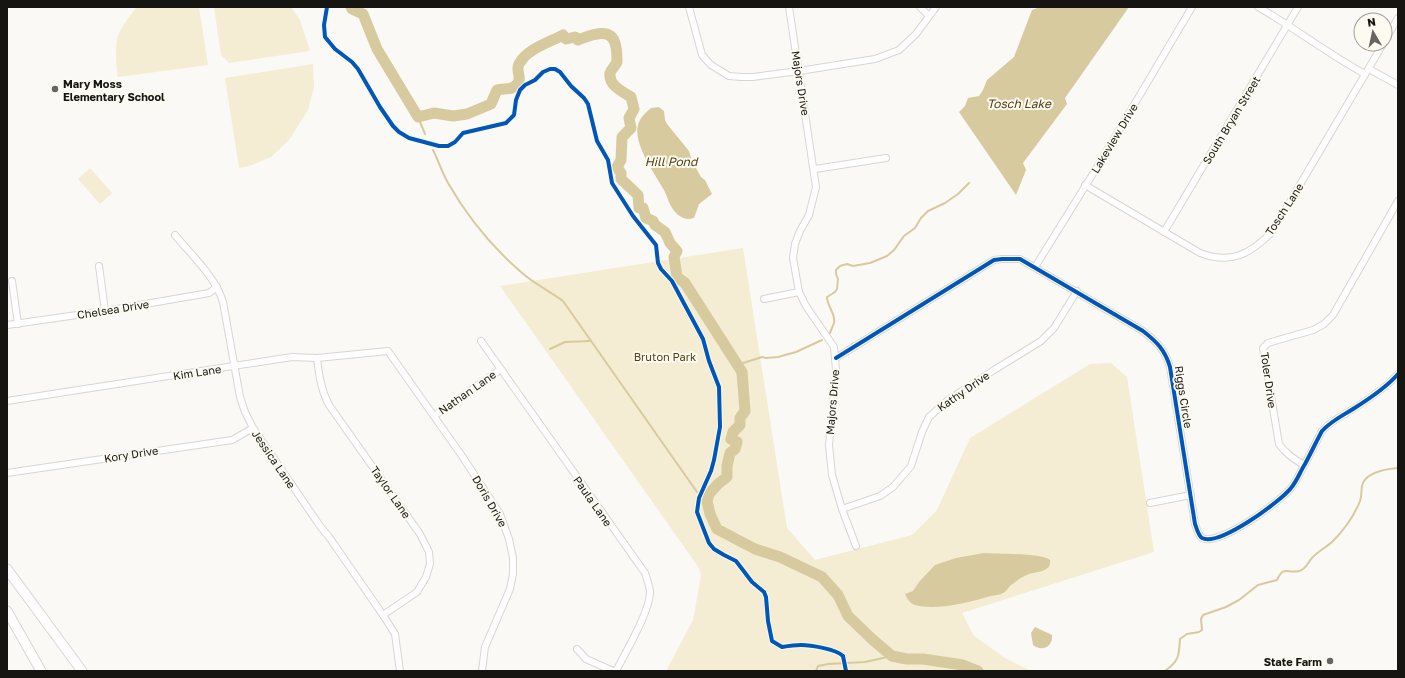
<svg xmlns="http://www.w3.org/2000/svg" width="1405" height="678" viewBox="0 0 1405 678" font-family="'Golos Text',sans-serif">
  <rect width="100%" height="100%" fill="#faf9f5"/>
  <g fill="#f4ecd3">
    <path d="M137,7H199L208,65L118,77C116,65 115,51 117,39C119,30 131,14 137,7Z"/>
    <polygon points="214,7 291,7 300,20 310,51 229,63 221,55"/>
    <polygon points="313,64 314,87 308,110 289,140 271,157 249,166 239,168 225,78"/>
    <polygon points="90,168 112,193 100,204 78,179"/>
    <polygon points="743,248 787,528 815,560 912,535 937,510 970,438 1090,364 1111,363 1127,377 1154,552 962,613 974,636 1005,658 1031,671 666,671 693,620 701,576 699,568 500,286"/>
  </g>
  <g fill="#d8ca9f">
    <polygon points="1040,7 1129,7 1065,98 1067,104 1023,163 1026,170 1016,195 959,112 965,106 968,98 979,96 983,90 987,80 1014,57 1032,10"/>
    <path d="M659,107L664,111L665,120L667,124L689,151L692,161L701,177L705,180L712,194L699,204L694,218C688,220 683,219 677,214C670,208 668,198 664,190C655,174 633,144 638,125C639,119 646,112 651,108Z"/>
    <path d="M984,553C998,554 1041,553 1050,560C1052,573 1035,571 1027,575C1022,577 1014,582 1009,587C1007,589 1006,592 1003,593C1000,595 995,595 991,596C970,602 937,611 915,605C910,603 907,599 905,594L913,591L919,582L935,565L956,558Z"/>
    <path d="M1035,627L1052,635C1053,647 1042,652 1033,645L1031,633Z"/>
  </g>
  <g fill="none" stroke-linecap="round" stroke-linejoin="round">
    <g stroke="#d8ca9f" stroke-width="2">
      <polyline points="418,117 425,134"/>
      <path d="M433,150C438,160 442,172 448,183C467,216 492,247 521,272C534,284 550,291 563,301L697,492"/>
      <path d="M830,333C831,330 833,326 834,323C836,314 827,306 827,297L835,292L837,289L838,279L836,274V270L840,266L847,264L853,266L870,263L887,256L894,250L904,236L915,228L921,218L928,211L945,203L958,194L969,183"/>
      <polyline points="550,349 565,342 591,341"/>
      <polyline points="737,365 762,357 766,358 778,357 796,352 822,340"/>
      <polyline points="704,498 707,501"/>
      <polyline points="816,671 818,666 828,664 865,662 892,656"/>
      <path d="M1165,671C1179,661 1179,656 1180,639L1187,634L1199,632L1202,630L1201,619L1203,615L1226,607L1239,600L1258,585L1277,580C1284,565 1287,574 1299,571C1306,570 1308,562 1312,558C1318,551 1327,547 1333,541C1345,529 1354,516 1360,501C1362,496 1361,491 1362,486C1365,472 1386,469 1398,468"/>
    </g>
    <path stroke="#d8ca9f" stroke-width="11" d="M351,7L352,9L363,14L377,49L418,117L434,113L453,116L467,114L491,104L497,90C504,88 512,91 517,84C523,78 515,71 519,64C527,49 548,43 563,35L566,39L575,37L578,40C589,36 610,26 615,43C617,49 617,56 617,62C615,66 611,70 610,73C608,85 623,92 631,97L634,109L629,118L631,128L622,137L621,160L617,167L621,173V179L638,195L639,208H643L646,218L653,221L655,225L665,232L670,243L677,251L674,257L677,277L685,283L742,372L745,411L740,418V425L733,432L731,439L737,442L735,449L730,453L727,466V477L718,484L709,494L707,501L710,514L717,529L755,549L780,557L822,577L838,595L848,616L873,640L892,656L907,659H923L963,665L978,671"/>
    <defs>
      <g id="minor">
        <polyline points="689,7 702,55 711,65 729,76 741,77 753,77 799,71 875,59 899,50 916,34 936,7"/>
        <polyline points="789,7 816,187 809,215 800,231 795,244 793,258 799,292 806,306 834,347 836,370 829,445 832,475 842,509 856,546"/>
        <polyline points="920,7 929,16"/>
        <path d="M1258,7C1295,28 1328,54 1365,74"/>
        <polyline points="1385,40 1398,18"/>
        <polyline points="1369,69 1398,85"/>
        <polyline points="815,169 886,158"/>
        <path d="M1085,185L1200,253C1231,265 1250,254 1272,232L1383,44"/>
        <polyline points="1164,232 1298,7"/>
        <path d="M175,235C192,256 215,276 223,302L240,397L245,412L253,428L320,526L329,537L383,615L395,634L400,671"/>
        <polyline points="99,266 105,311"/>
        <polyline points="1035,267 1099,164 1192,7"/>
        <polyline points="12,281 18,324"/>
        <polyline points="764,299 799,292"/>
        <polyline points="7,325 105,311 209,293 217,287"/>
        <path d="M481,341L645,573C647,579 649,585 650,591C651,610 625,653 616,671"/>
        <path d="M317,358C319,375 321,390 329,405L420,534L429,552L430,564L426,577L417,592L383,615"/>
        <path d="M836,358L994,260L1002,259H1020L1143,331C1157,342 1165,350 1170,367L1195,524C1197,529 1198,535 1202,538C1219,547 1281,501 1291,488C1297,481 1300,472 1305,464C1311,453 1316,442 1322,431C1331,421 1342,416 1353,409C1369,399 1386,388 1398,374"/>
        <polyline points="7,401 292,357 317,358 388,351 462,456 500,514 509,539 513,558 513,574 510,589 485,647 482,671"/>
        <polyline points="434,416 501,369"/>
        <path d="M1304,465C1294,459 1286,454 1279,444L1263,348L1268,343L1313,330L1324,324L1333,315L1398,201"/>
        <polyline points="7,473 232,440 253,428"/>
        <polyline points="1150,503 1191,495"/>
        <polyline points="842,509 880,496 893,487 911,466 922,432 929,417 948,400 994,370 1041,341 1054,328 1077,291"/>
        <polyline points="577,649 586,659 613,671"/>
      </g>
      <g id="highway">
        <polyline points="7,569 82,671"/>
        <polyline points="7,611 41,671"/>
      </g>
    </defs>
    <use href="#minor" stroke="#d7d6d3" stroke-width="8"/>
    <use href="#highway" stroke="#d7d6d3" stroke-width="11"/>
    <use href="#minor" stroke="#fefefe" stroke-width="6"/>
    <use href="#highway" stroke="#fefefe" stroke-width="9"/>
    <defs>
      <g id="cycleway">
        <path d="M327,7L324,25L325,37L335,49L352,62L358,69L380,107L393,126L399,132L409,138L439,146H448L455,142L463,133L506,123L514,115L516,100L520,90L525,85L535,80L543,72L550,69H555L560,72L571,86L584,98L588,104L597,141L608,160L612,183L633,216L656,245L658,263L661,269L672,281L703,339L709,361L719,387L720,427L714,460L711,471L699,498L697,512L709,543L714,549L724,555L736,561L752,582L764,592L766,597L768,621L772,641L782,647C788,646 794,645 801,645C810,645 836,649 843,656L846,671"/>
        <path d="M836,358L994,260L1002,259H1020L1143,331C1157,342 1165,350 1170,367L1195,524C1197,529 1198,535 1202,538C1219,547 1281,501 1291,488C1297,481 1300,472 1305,464C1311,453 1316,442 1322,431C1331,421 1342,416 1353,409C1369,399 1386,388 1398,374"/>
      </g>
    </defs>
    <use href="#cycleway" stroke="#fdfaf2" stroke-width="6"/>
    <use href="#cycleway" stroke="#0057b8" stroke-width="4"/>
  </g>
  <g fill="#666561" stroke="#fdfaf2" stroke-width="1.5">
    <circle cx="55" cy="89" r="4"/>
    <circle cx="1330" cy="661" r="4"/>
  </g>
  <g text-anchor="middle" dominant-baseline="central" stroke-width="4" stroke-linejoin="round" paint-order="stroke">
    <g font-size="11" font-weight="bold" fill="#161512" stroke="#fdfaf2" text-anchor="start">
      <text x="63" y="83">Mary Moss<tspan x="63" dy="13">Elementary School</tspan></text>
      <text x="1322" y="661" text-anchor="end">State Farm</text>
    </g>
    <g font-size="11" fill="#161512" stroke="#fdfaf2">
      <text transform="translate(801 83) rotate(81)">Majors Drive</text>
      <text transform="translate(1231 120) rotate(-59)">South Bryan Street</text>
      <text transform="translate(1114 138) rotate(-59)">Lakeview Drive</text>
      <text transform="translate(1284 209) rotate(-57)">Tosch Lane</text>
      <text transform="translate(113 309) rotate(-9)">Chelsea Drive</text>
      <text transform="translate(197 372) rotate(-9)">Kim Lane</text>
      <text transform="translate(1269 380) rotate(82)">Toler Drive</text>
      <text transform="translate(963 391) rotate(-35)">Kathy Drive</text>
      <text transform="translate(467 392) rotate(-35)">Nathan Lane</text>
      <text transform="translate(1184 397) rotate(81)">Riggs Circle</text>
      <text transform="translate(832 402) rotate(-85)">Majors Drive</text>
      <text transform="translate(131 454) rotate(-9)">Kory Drive</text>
      <text transform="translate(274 459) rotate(56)">Jessica Lane</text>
      <text transform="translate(391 492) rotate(55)">Taylor Lane</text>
      <text transform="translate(490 501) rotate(60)">Doris Drive</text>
      <text transform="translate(593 501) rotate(55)">Paula Lane</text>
    </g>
    <g font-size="11" fill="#534415" stroke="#fdfaf2">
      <text x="665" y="356">Bruton Park</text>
    </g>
    <g font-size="12" font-style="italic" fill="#504112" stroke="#fdfaf2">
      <text x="1019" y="103">Tosch Lake</text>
      <text x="671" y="161">Hill Pond</text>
    </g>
  </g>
  <rect width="1405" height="678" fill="none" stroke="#161512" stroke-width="16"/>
  <g transform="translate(1373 32) rotate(351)"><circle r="19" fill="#fdfaf2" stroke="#a19e98"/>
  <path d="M0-3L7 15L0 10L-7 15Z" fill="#666561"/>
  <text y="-6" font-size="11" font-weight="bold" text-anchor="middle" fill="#161512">N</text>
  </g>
</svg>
